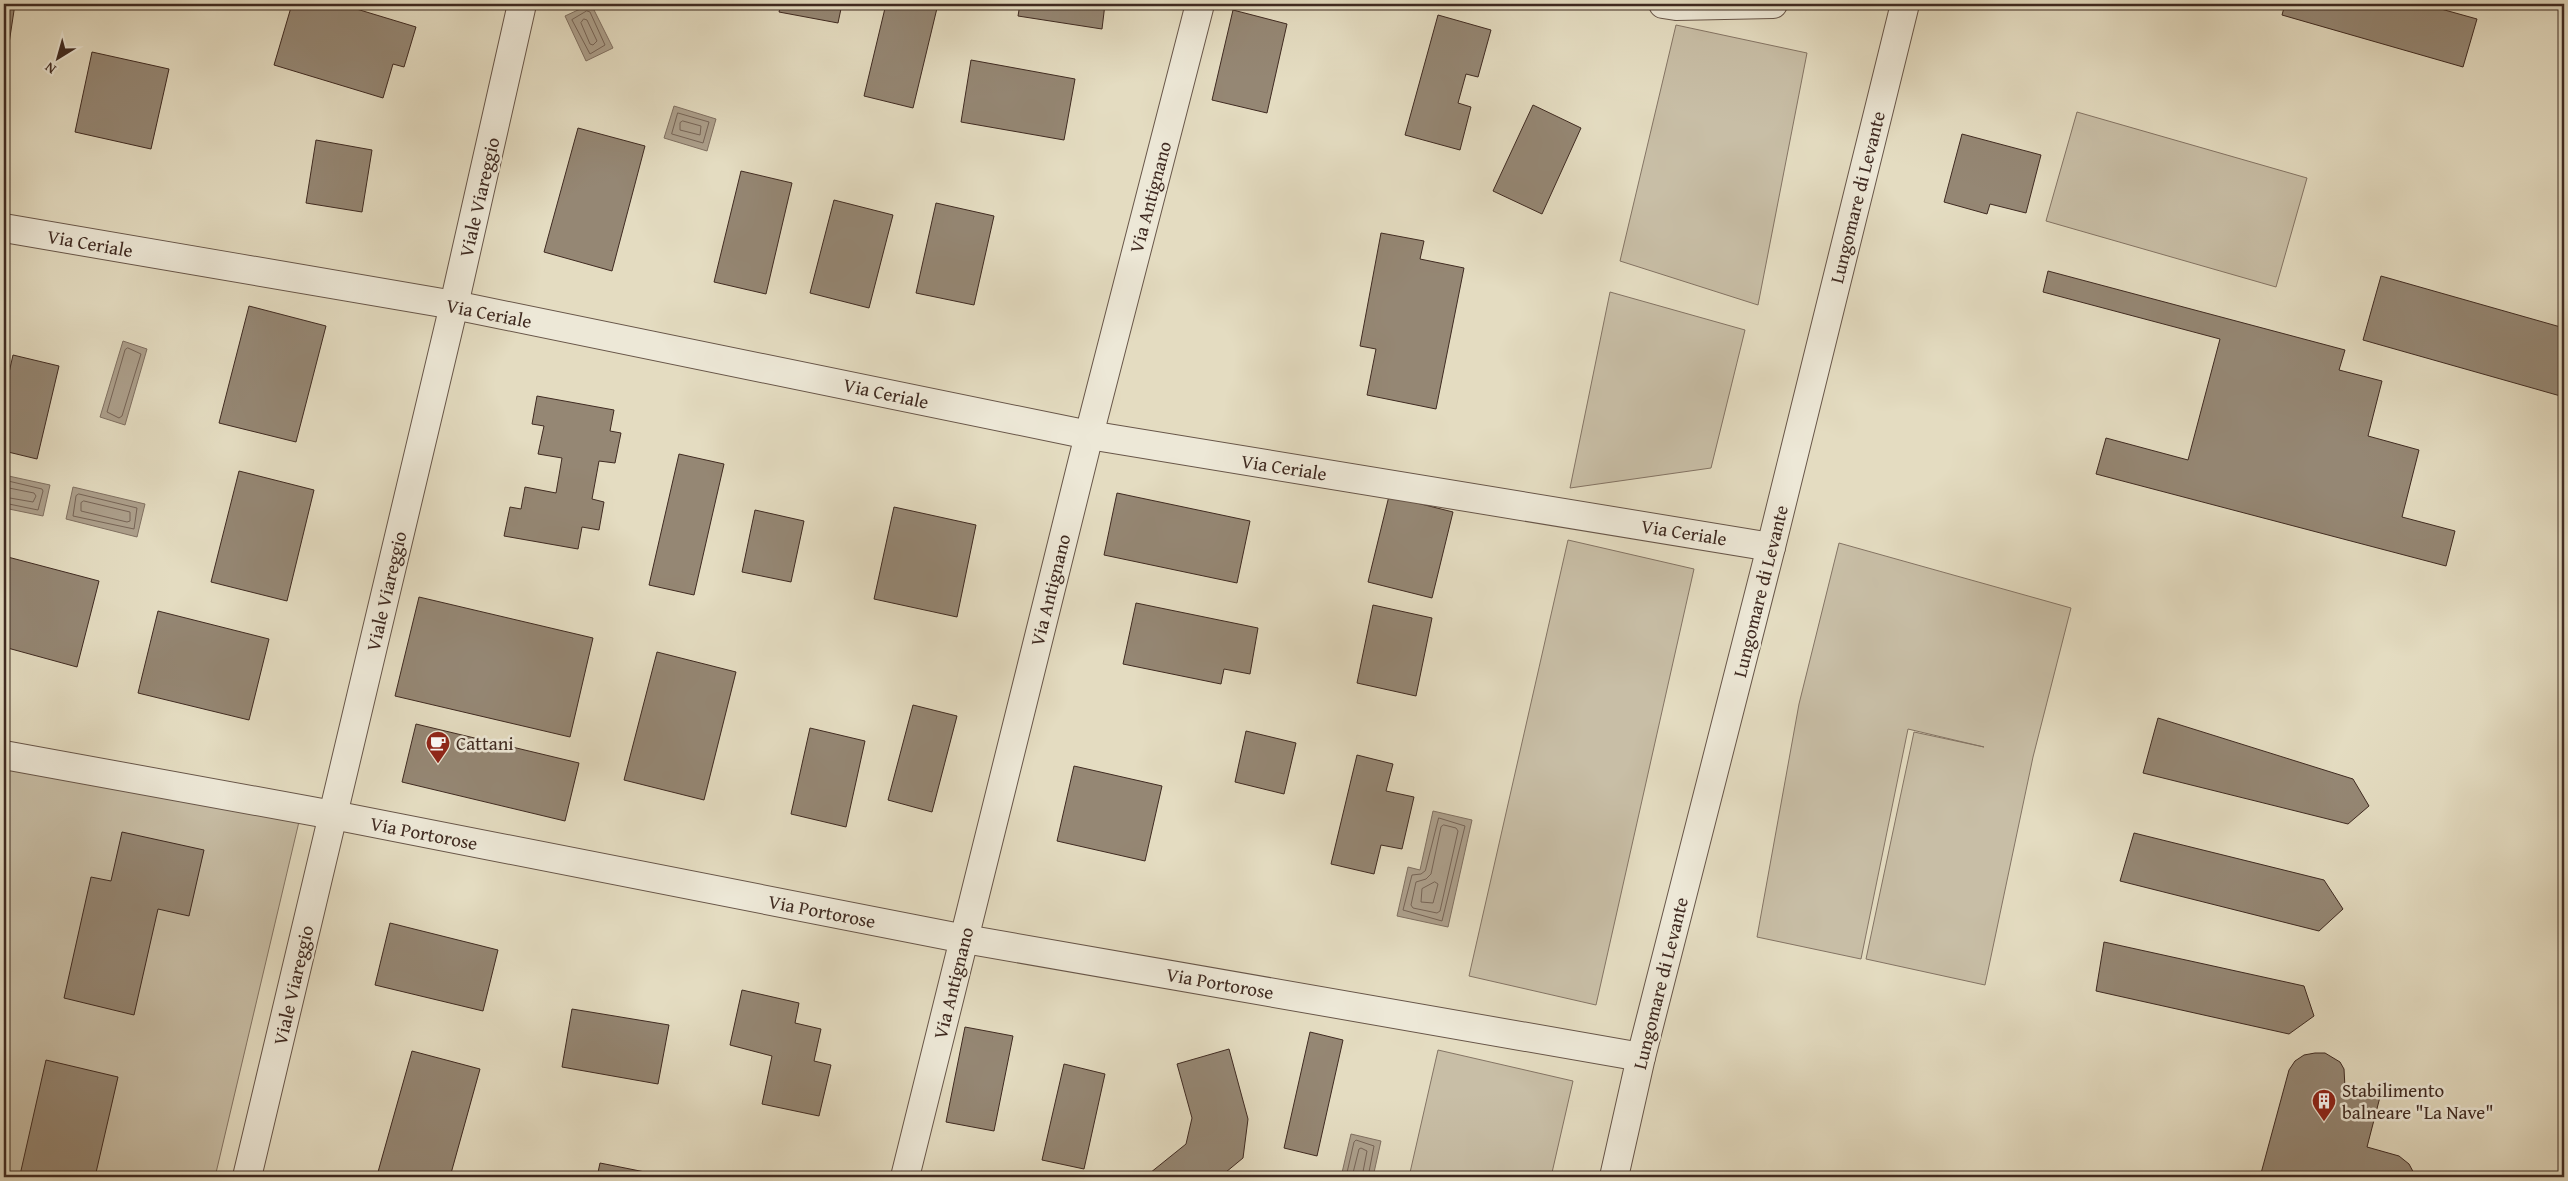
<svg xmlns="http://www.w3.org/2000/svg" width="2568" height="1181" viewBox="0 0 2568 1181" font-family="'Gentium Book Plus',serif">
  <rect width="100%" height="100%" fill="#e4dcc1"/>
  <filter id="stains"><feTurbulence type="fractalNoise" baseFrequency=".004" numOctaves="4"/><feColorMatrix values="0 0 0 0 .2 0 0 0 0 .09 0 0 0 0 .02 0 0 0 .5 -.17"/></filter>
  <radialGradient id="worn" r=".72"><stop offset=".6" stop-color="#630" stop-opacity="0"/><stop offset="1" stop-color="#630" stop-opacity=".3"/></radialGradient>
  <g fill="#c8bea6" stroke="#847464">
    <polygon points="1676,25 1807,53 1758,305 1620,261"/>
    <polygon points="2077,112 2307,178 2276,287 2046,221"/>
    <polygon points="1610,292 1745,330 1711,468 1570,488"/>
    <polygon points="1568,540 1694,569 1596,1005 1469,976"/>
    <polygon points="1839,543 2071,608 2033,757 1985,985 1866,959 1914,732 1984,747 1908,729 1861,959 1757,937 1799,704"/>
    <polygon points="4,759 302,809 215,1177 4,1177"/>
    <polygon points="1438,1050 1573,1081 1551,1177 1409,1177"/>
  </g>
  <g fill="#ac9f8b" stroke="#807061">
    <polygon points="591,4 613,48 586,61 565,16"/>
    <polygon points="674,106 716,119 707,151 664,138"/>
    <polygon points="123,341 147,349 125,425 100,417"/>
    <polygon points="4,475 50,485 43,516 4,508"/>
    <polygon points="73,487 145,504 137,537 66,519"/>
    <polygon points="1433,811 1472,820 1448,927 1397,916 1408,867 1420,870"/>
    <polygon points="1351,1134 1381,1141 1373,1177 1341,1177"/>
  </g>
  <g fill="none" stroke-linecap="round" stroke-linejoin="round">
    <g stroke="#766456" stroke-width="1">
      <polygon points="587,11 590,12 605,45 590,54 572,20"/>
      <polygon points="584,19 587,20 597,41 593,45 590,44 581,23"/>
      <polygon points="678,113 709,122 703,143 672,134"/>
      <polygon points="683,121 701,126 700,135 680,130 680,123"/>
      <polygon points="128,348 141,354 122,416 119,418 107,412 125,350"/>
      <polyline points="4,480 42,489 43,491 38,510 4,503"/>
      <polyline points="4,487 34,493 36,496 33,502 4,497"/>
      <polygon points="79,494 137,508 134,529 73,516 76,496"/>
      <polygon points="84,501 130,512 130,521 127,522 81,511 81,503"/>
      <polygon points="1439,818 1465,826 1442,921 1403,910 1412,875 1421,874 1425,871"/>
      <polygon points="1444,825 1456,828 1458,831 1440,911 1437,913 1413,908 1411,905 1416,882 1426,879 1431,874 1441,827"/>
      <polygon points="1435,882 1438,884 1433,903 1421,902 1422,889"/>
      <polyline points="1346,1177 1354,1142 1356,1140 1374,1146 1368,1177"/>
      <polyline points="1352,1177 1359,1149 1361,1148 1367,1151 1362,1177"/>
    </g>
  </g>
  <g fill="#958774" stroke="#3f2a21">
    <polygon points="4,4 15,4 5,70 4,70"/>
    <polygon points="292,4 340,4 416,27 404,67 393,64 383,98 274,65"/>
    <polygon points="781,4 842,4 838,23 779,12"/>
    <polygon points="886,4 938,4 913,108 864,96"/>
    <polygon points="1020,4 1105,4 1102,29 1018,16"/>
    <polygon points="2285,4 2423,4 2477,19 2463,67 2282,15"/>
    <polygon points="1233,10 1287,24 1267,113 1212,100"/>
    <polygon points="1438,15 1491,30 1478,77 1466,74 1458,103 1471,107 1460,150 1405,135"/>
    <polygon points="92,52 169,69 151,149 75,132"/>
    <polygon points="971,60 1075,79 1064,140 961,122"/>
    <polygon points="1533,105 1581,128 1542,214 1493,191"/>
    <polygon points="578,128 645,146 612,271 544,252"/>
    <polygon points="1962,134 2041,155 2026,213 1990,204 1987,214 1944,202"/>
    <polygon points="316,140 372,150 362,212 306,203"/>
    <polygon points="741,171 792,183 766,294 714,282"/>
    <polygon points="834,200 893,215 869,308 810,293"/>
    <polygon points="936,203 994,216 974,305 916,293"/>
    <polygon points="1381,233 1424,241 1420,259 1464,268 1436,409 1367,395 1376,349 1360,346"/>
    <polygon points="2048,271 2345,350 2339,370 2382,381 2368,436 2419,450 2402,517 2455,531 2446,566 2096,474 2106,438 2188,460 2220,339 2043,292"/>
    <polygon points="2381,276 2564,328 2564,397 2363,340"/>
    <polygon points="249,306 326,326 296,442 219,423"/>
    <polygon points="13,355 59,366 37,459 4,451 4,395"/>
    <polygon points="537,396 614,410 610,431 621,433 615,463 599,461 592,499 604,502 599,530 582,527 578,549 504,536 510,507 521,509 525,487 556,493 562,458 538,454 544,426 532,424"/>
    <polygon points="679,454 724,464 694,595 649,585"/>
    <polygon points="239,471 314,490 287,601 211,582"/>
    <polygon points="1117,493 1250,521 1237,583 1104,555"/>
    <polygon points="1389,496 1453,512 1432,598 1368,582"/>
    <polygon points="894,507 976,525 957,617 874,599"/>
    <polygon points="755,510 804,521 791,582 742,572"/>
    <polygon points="4,556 99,581 77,667 4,647"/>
    <polygon points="419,597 593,638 570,737 395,696"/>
    <polygon points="1136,603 1258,628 1250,674 1224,669 1221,684 1123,664"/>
    <polygon points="1373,605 1432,618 1416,696 1357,683"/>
    <polygon points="158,611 269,639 249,720 138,693"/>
    <polygon points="657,652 736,672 704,800 624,780"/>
    <polygon points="913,705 957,716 932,812 888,800"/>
    <polygon points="2158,718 2353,779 2369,806 2348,824 2143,773"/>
    <polygon points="416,724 579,763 565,821 402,782"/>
    <polygon points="810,728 865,741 846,827 791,814"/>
    <polygon points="1246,731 1296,743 1284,794 1235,782"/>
    <polygon points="1357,755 1393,764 1386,791 1414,797 1402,849 1381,845 1374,874 1331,864"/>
    <polygon points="1074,766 1162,786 1145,861 1057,841"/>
    <polygon points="122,832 204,850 189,916 158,909 134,1015 64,998 91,877 111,881"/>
    <polygon points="2134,833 2324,880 2343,909 2319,931 2120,881"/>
    <polygon points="390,923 498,950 483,1011 375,985"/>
    <polygon points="2104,942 2304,986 2314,1016 2289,1034 2096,991"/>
    <polygon points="742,990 799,1003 795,1023 821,1029 814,1061 831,1065 819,1116 762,1104 772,1056 730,1045"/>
    <polygon points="572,1009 669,1025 658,1084 562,1067"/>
    <polygon points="965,1027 1013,1036 994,1131 946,1122"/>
    <polygon points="1310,1032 1343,1040 1317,1156 1284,1148"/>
    <polygon points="1229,1049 1248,1119 1243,1158 1220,1177 1145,1177 1186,1144 1192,1118 1177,1064"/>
    <polygon points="412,1051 480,1069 450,1177 399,1177 378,1172"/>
    <polygon points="2315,1053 2325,1053 2340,1062 2344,1069 2345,1088 2380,1097 2367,1147 2399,1156 2409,1164 2416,1177 2260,1177 2289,1070 2295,1061 2304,1055"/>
    <polygon points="46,1060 118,1077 95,1177 32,1177 20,1175"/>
    <polygon points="1064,1064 1105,1074 1084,1169 1042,1160"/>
    <polygon points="600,1163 645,1172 644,1177 597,1177"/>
  </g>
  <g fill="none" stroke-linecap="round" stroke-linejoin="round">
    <defs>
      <g id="street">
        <polyline points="1663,4 1676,6 1773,4"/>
        <polyline points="4,228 454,305 1089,435 1771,547"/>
        <polyline points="4,755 333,815 965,939 1641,1057"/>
        <polyline points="247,1177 454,305 522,4"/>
        <polyline points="905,1177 1089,435 1200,4"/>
        <polyline points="1614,1177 1641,1057 1771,547 1905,4"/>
      </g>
    </defs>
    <use href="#street" stroke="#685649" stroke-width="30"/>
    <use href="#street" stroke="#ede8d7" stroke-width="28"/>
  </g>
  <defs>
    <symbol id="cafe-pin" viewBox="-11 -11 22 30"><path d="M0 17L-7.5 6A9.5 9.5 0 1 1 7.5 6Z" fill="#8f2418" stroke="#ede8d7"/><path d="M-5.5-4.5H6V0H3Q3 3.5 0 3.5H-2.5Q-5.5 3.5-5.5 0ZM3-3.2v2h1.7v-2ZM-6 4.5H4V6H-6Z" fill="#fff"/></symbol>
    <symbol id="building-pin" viewBox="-11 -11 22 30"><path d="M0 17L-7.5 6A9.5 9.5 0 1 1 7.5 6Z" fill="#8f2418" stroke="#ede8d7"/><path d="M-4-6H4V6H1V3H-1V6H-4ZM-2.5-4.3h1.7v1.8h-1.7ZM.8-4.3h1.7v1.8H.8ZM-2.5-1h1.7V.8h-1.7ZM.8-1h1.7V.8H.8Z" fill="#fff"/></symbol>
  </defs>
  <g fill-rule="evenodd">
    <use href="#cafe-pin" x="424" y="729" width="28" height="38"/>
    <use href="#building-pin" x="2310" y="1087" width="28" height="38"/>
  </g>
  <g text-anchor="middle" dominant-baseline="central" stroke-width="5" stroke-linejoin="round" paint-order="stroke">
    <g font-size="19" fill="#3f2a21" stroke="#ede8d7">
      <text transform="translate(479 197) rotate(-77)">Viale Viareggio</text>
      <text transform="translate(1150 197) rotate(-75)">Via Antignano</text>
      <text transform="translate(1857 197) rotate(-76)">Lungomare di Levante</text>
      <text transform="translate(90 243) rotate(10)">Via Ceriale</text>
      <text transform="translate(489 313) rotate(11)">Via Ceriale</text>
      <text transform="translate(886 393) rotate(12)">Via Ceriale</text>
      <text transform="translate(1284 467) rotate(9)">Via Ceriale</text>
      <text transform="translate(1684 532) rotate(9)">Via Ceriale</text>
      <text transform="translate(1050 590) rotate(-76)">Via Antignano</text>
      <text transform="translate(386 591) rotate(-77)">Viale Viareggio</text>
      <text transform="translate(1760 591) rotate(-76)">Lungomare di Levante</text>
      <text transform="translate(424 833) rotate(11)">Via Portorose</text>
      <text transform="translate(822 911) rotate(11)">Via Portorose</text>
      <text transform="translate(953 983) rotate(-76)">Via Antignano</text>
      <text transform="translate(1220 983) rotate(10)">Via Portorose</text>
      <text transform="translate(1660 983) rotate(-76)">Lungomare di Levante</text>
      <text transform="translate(293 985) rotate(-77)">Viale Viareggio</text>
    </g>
    <g font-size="19" fill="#3f2a21" stroke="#ede8d7" text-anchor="start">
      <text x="456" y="743">Cattani</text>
      <text x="2342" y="1090">Stabilimento<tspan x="2342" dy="22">balneare "La Nave"</tspan></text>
    </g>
  </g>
  <rect width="2568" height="1181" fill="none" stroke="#e4dcc1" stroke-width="20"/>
  <rect x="5" y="5" width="2558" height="1171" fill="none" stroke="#3f2a21" stroke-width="2.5"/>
  <rect x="10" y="10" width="2548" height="1161" fill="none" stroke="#3f2a21"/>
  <g transform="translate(58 58) rotate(217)" stroke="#ede8d7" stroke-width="4" paint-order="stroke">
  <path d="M0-4L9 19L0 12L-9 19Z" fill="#3f2a21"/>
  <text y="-8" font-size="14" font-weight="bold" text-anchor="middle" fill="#3f2a21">N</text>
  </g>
  <rect width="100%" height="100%" filter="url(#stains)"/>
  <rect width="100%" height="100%" fill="url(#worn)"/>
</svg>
